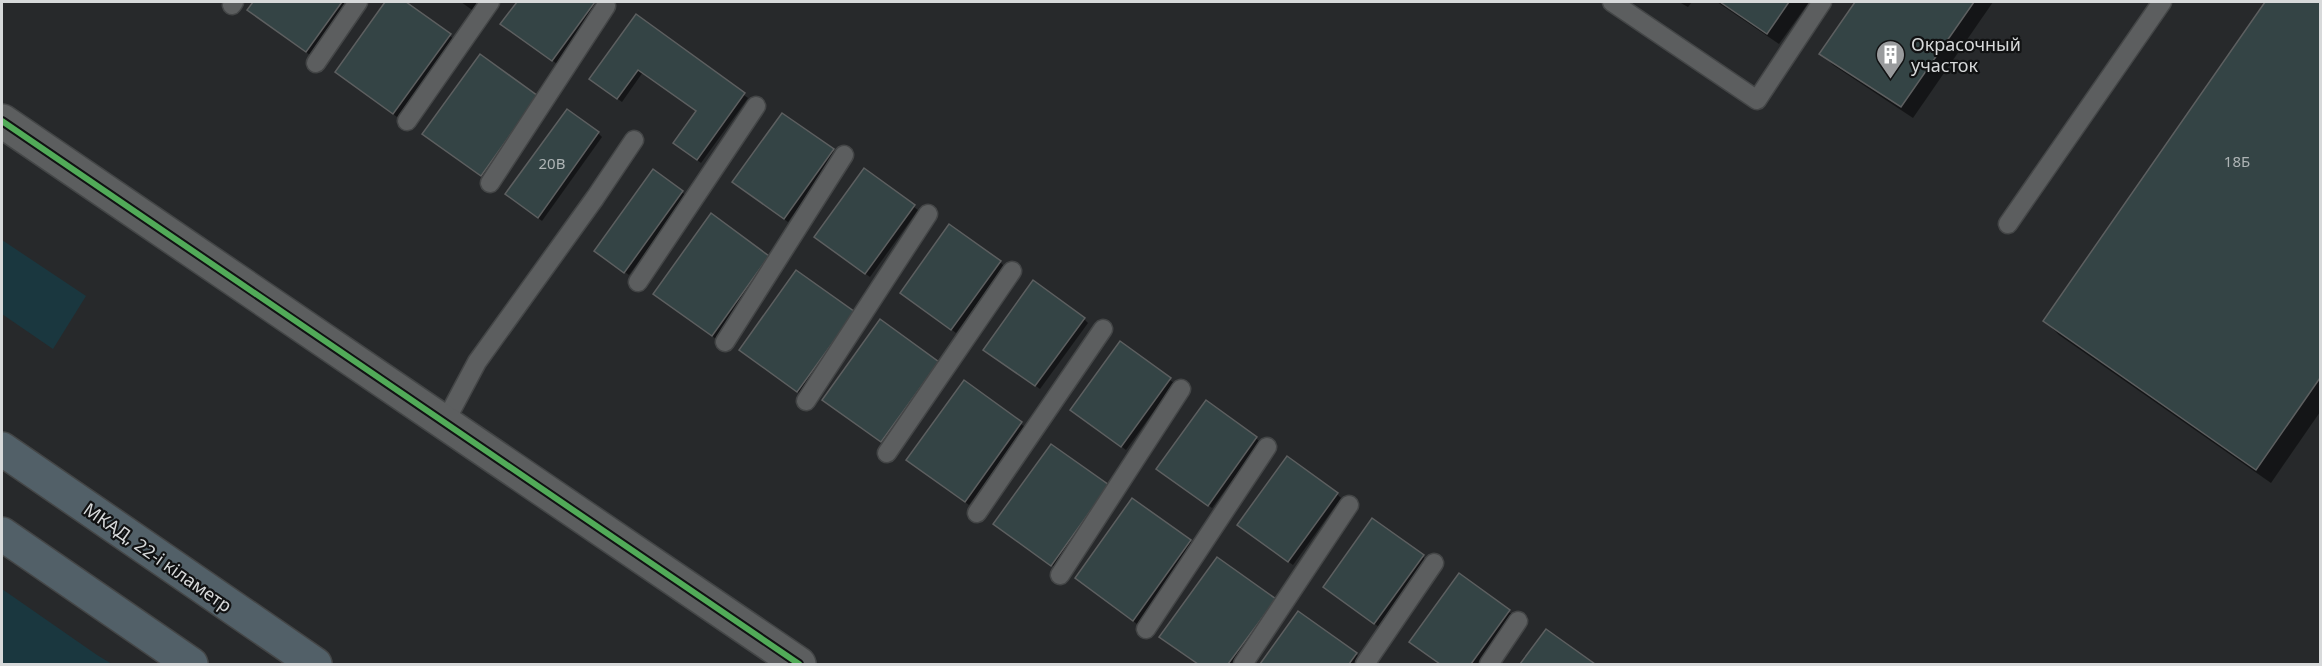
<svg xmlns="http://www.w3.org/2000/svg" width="2322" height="666" viewBox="0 0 2322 666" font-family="'Noto Sans',sans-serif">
  <rect width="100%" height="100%" fill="#27292b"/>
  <g fill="#1a373f">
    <polygon points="2,240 86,296 53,349 2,314"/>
    <polygon points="2,589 97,655 112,664 2,664"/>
  </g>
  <g fill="#0007">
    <polygon points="255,2 349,2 310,55 253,14 249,10"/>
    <polygon points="387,2 403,2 454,39 397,117 336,72"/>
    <polygon points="461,2 482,2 475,12"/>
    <polygon points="518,2 601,2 557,64 502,24"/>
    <polygon points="1679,2 1692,2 1688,7"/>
    <polygon points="1717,2 1809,2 1779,44"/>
    <polygon points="1857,2 1993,2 1913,118 1833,65 1821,53"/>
    <polygon points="2267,2 2320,2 2320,412 2271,483 2059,335 2045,321"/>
    <polygon points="636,16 748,98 701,163 679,146 697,112 643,72 622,102 595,82"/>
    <polygon points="541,101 485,179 428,138"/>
    <polygon points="598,133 602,137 542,221 511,198"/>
    <polygon points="833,151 836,155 788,222 738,185"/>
    <polygon points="864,170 918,210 870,277 820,241"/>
    <polygon points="682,192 686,196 629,275 600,255"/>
    <polygon points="768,257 772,261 716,339 659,297"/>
    <polygon points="1000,262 1004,266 956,333 906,296"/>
    <polygon points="854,313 802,395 741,350"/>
    <polygon points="1084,319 1088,323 1040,389 989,353"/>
    <polygon points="1120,343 1174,383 1126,450 1076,413"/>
    <polygon points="938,363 885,445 828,403"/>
    <polygon points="964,382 1025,427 969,505 912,463"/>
    <polygon points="1256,438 1260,442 1212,508 1162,473"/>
    <polygon points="1112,490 1056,568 999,528"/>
    <polygon points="1337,494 1341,498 1293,565 1243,529"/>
    <polygon points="1373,520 1427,560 1379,627 1329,591"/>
    <polygon points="1190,541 1194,545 1137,624 1076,578"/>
    <polygon points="1217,559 1278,604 1234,664 1198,664 1165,641"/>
    <polygon points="1459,575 1513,615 1478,664 1441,664 1415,646"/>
    <polygon points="1299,614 1356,654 1360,658 1356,664 1262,664"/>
    <polygon points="1546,631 1593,664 1522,664"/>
  </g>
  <g fill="#344445" stroke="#5d5f60" stroke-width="1.5">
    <polygon points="253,2 342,2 306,52 247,10"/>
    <polygon points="385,2 406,2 451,34 393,114 335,72"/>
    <polygon points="517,2 595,2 552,61 500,24"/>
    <polygon points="1720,2 1789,2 1767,34"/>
    <polygon points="1855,2 1974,2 1901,107 1819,54"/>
    <polygon points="2265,2 2320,2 2320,378 2256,470 2043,321"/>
    <polygon points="636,14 745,93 697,160 673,143 696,111 638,70 617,99 589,79"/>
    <polygon points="480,54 538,96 481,176 422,134"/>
    <polygon points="567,109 599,132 538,218 505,194"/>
    <polygon points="782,113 834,149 784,219 732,182"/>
    <polygon points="864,168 915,205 865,274 814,237"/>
    <polygon points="653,169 683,191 624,273 594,251"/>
    <polygon points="711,213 769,256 712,336 653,294"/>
    <polygon points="949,224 1001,261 951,330 900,293"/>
    <polygon points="796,270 855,312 797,392 739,350"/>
    <polygon points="1033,280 1085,318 1035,386 983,350"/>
    <polygon points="880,319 939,362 881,442 822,400"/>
    <polygon points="1120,341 1171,378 1121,447 1070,410"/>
    <polygon points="964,380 1022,422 965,502 906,460"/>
    <polygon points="1206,400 1257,437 1208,506 1156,469"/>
    <polygon points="1051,444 1109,485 1051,566 993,524"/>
    <polygon points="1287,456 1338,493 1288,562 1237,525"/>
    <polygon points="1132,498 1191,540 1133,621 1075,578"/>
    <polygon points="1372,518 1424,555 1374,624 1323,587"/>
    <polygon points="1217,557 1276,599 1228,664 1198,664 1159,637"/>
    <polygon points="1459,573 1510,610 1471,664 1440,664 1409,642"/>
    <polygon points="1298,611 1357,653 1349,664 1260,664"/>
    <polygon points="1546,629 1595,664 1520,664"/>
  </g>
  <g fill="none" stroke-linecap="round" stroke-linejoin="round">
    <defs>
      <g id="service">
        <polyline points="1612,2 1757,100 1822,2"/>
        <polyline points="232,5 234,2"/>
        <polyline points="316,63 358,2"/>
        <polyline points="407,121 490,2"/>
        <polyline points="490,183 606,6"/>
        <polyline points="2008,224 2162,2"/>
        <polyline points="638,282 756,106"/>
        <polyline points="725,342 844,155"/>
        <polyline points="806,401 928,214"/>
        <polyline points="445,422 477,362 595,198 634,140"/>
        <polyline points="887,453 1012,271"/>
        <polyline points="977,513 1103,329"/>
        <polyline points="1060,575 1181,389"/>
        <polyline points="1146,629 1267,447"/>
        <polyline points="1243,664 1349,505"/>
        <polyline points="1365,664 1434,563"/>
        <polyline points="1489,664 1518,621"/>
      </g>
      <polyline id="tertiary" points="2,121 799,664"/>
      <g id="trunk">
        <polyline points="2,449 315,664"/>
        <polyline points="2,534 191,664"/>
      </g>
    </defs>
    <use href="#service" stroke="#444647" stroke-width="21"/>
    <use href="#tertiary" stroke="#444647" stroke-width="36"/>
    <use href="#trunk" stroke="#444647" stroke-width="36"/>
    <use href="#service" stroke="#5c5e5f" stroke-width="18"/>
    <use href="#tertiary" stroke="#5c5e5f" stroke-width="33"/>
    <use href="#trunk" stroke="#526068" stroke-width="33"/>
    <defs>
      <polyline id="cycleway" points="2,121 799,664"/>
    </defs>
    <use href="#cycleway" stroke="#111213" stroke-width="10"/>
    <use href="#cycleway" stroke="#51ab58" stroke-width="6"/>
  </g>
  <defs>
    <symbol id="building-pin" viewBox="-11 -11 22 30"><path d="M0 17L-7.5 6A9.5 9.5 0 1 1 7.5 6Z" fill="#999b9d" stroke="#111213"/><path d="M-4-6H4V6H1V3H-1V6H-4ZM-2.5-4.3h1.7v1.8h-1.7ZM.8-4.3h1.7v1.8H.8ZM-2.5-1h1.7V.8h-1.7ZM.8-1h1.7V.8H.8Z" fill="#fff"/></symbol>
  </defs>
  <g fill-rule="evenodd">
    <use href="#building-pin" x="1874" y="38" width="33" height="45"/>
  </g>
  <g text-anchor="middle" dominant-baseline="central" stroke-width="4.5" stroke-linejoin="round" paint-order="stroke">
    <g font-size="15" fill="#aeb4b5">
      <text x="2237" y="161">18Б</text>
      <text x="552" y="163">20В</text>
    </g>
    <g font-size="18" fill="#d7d9da" stroke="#111213" text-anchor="start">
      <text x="1911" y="44">Окрасочный<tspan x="1911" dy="21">участок</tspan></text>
    </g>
    <g font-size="18" fill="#d7d9da" stroke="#111213">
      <text transform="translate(158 557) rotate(35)">МКАД, 22-і кіламетр</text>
    </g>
  </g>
  <rect width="2322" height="666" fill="none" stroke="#d7d9da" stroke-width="6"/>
</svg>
